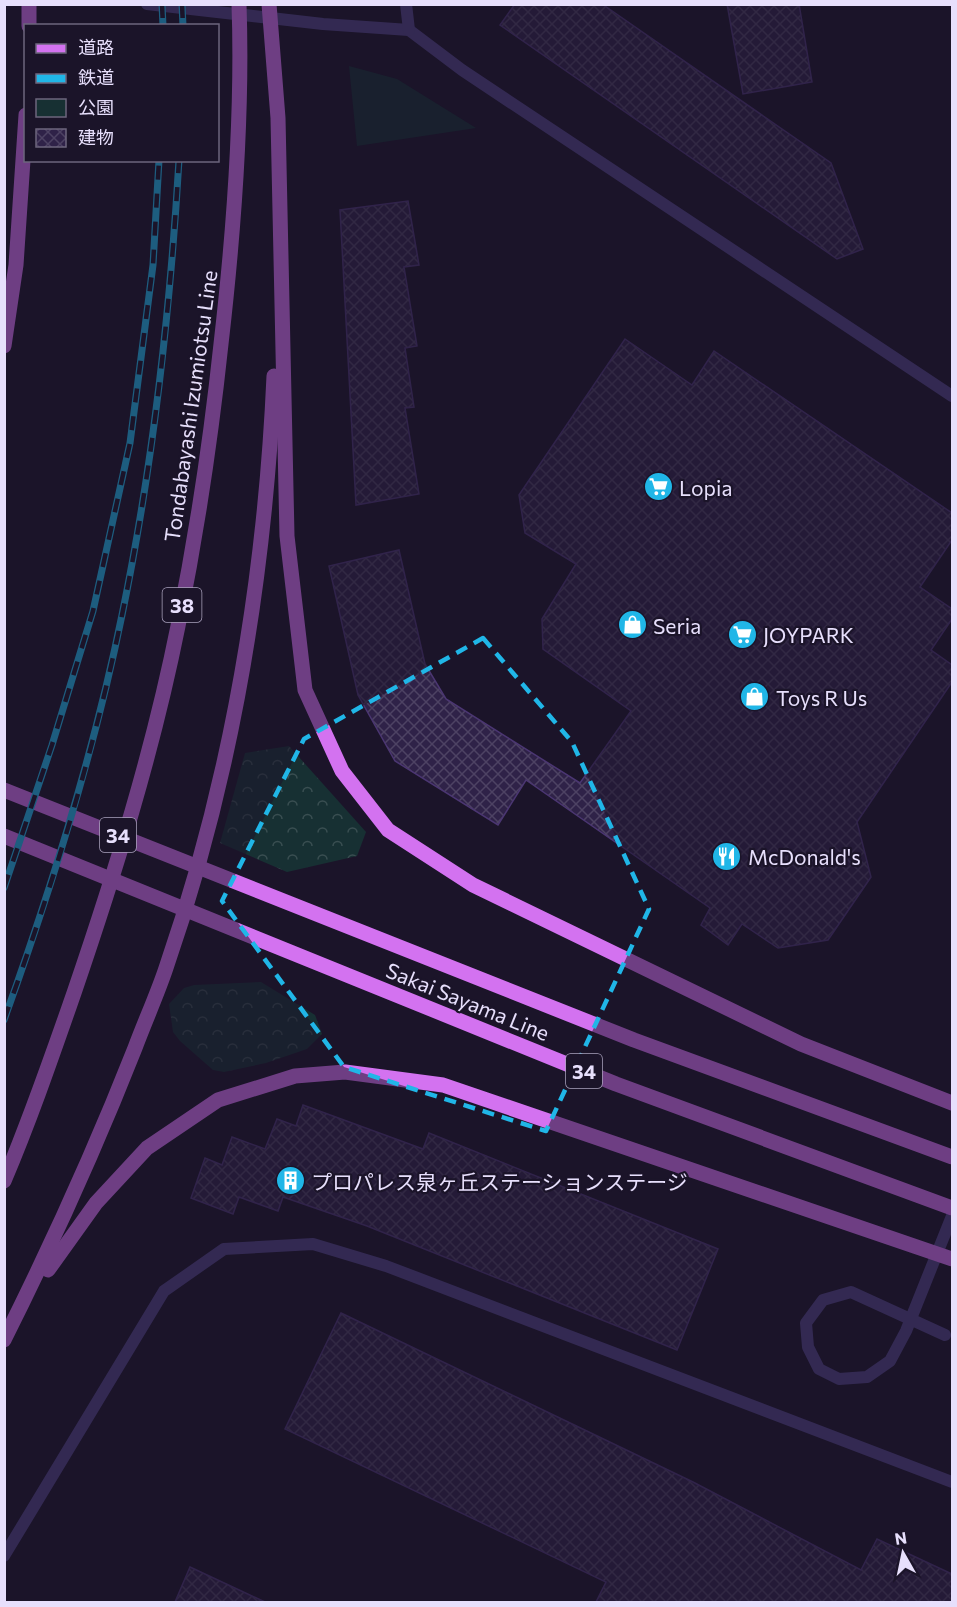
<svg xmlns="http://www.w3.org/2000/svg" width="957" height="1607" viewBox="0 0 957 1607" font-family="Commissioner,'Noto Sans JP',sans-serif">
  <defs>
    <pattern id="forest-crowns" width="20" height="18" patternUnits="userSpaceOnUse" patternTransform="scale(1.5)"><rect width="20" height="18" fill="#173033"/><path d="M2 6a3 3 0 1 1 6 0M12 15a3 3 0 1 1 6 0" fill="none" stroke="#394e51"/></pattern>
    <pattern id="building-cross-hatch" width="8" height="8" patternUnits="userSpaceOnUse" patternTransform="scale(1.5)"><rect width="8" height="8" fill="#2f2248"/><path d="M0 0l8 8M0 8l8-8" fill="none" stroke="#4d4263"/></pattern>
  </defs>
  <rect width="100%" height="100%" fill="#1b1429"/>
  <g fill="url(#forest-crowns)">
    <polygon points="289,746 366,832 357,856 287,872 220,843 245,753"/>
    <polygon points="261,982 315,1015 322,1034 307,1049 266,1063 224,1072 213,1070 180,1041 173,1032 169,1004 184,988 194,985"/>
  </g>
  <polygon fill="#173033" points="349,66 397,79 476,128 357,146"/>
  <g fill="url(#building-cross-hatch)" stroke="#4b3672" stroke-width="1.5">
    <polygon points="515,4 602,4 831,163 863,249 837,259 500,25"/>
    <polygon points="727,4 799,4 812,82 743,94"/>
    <polygon points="408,201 419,265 404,267 417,346 405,348 414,407 405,408 419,494 356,505 340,210"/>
    <polygon points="625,339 692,385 714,351 952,513 952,540 920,587 952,609 952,619 931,650 952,665 952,682 857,822 871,877 828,940 778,948 742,924 728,945 701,925 710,908 526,780 498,825 395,761 358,695 329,566 399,550 425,664 446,699 580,783 631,711 543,649 542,619 576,564 525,533 519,495"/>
    <polygon points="303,1105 423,1149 429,1133 718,1249 677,1350 367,1226 283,1197 278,1211 239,1197 233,1214 191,1198 205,1158 222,1165 232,1137 265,1149 277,1119 296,1126"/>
    <polygon points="341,1313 693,1482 861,1570 877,1539 952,1574 952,1602 596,1602 606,1582 285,1429"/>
    <polygon points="190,1567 265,1602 175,1602"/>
  </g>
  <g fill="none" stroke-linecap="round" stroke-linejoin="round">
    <polyline stroke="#504483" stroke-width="12" points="945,1335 851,1292 823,1300 806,1323 808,1347 819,1369 839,1379 867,1377 890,1361 906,1331 952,1216"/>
    <g stroke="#504483" stroke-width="12">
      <polyline points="147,4 323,24 409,30 462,70 952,396"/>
      <polyline points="406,4 409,30"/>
      <polyline points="4,1556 164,1291 224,1249 313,1244 386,1266 952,1482"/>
    </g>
    <g stroke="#d372f0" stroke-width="15">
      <polyline points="269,4 278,118 287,536 305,690 342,771 388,830 473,885 801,1044 952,1103"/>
      <polyline points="29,26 29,4"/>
      <polyline points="4,346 16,265 26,115"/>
      <polyline points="4,790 634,1040 952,1157"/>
      <polyline points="4,836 616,1084 952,1208"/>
      <path d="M4,1181C30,1120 52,1056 74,993C115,873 153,751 178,626C197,532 211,438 221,344C234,231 243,117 239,4"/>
      <polyline points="48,1270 96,1203 147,1148 218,1100 295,1076 345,1072 443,1085 952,1259"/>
      <path d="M4,1340C52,1244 96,1147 135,1048C145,1021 157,995 166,968C232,777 265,576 274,376"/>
    </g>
    <defs>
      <g id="rail">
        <polyline points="162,4 163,26"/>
        <polyline points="182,4 183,26"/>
        <polyline points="4,888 52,745 93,611 130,443 153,265 159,160"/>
        <path d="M4,1020C52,887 94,753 122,615C153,465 170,313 179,160"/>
      </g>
    </defs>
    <use href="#rail" stroke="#20b6e7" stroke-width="7"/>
    <use href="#rail" stroke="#1b1429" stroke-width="4.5" stroke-dasharray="14" stroke-linecap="butt"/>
  </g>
  <path d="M0 0H957V1607H0ZM483,638L572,742L649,909L546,1131L344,1067L222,901L304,739Z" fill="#1b1429" fill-opacity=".55" fill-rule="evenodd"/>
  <path fill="none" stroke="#20b6e7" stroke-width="4.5" stroke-dasharray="12 8" stroke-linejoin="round" d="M483,638L572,742L649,909L546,1131L344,1067L222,901L304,739Z"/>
  <defs>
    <symbol id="supermarket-disc" viewBox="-11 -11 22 22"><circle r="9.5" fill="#20b6e7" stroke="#1b1429"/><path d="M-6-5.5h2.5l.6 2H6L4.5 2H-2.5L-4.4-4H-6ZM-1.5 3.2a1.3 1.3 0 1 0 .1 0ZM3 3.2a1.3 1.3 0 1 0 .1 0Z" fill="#fff"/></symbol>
    <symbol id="shop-disc" viewBox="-11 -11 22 22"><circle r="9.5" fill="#20b6e7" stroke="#1b1429"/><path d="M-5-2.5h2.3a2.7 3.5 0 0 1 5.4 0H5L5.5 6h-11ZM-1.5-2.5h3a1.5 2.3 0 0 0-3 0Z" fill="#fff"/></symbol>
    <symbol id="restaurant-disc" viewBox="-11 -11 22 22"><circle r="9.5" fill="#20b6e7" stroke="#1b1429"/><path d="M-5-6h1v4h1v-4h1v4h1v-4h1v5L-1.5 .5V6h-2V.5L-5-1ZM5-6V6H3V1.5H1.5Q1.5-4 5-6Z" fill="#fff"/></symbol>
    <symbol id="building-disc" viewBox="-11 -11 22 22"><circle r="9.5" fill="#20b6e7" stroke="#1b1429"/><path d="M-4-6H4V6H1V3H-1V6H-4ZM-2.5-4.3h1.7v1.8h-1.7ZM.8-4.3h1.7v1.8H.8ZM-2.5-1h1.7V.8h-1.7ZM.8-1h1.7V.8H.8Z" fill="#fff"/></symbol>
  </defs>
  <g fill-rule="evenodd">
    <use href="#supermarket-disc" x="642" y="470" width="33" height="33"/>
    <use href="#shop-disc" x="616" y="608" width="33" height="33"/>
    <use href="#supermarket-disc" x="726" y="618" width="33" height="33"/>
    <use href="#shop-disc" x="738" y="680" width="33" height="33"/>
    <use href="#restaurant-disc" x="710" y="840" width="33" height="33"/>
    <use href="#building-disc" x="274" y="1164" width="33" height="33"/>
  </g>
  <g text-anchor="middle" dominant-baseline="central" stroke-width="4.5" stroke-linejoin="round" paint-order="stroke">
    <g fill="#1b1429" stroke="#aaa2bd" stroke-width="1.5">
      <rect x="162.5" y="588" width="39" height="34" rx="4.5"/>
      <rect x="100" y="818" width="36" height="34" rx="4.5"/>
      <rect x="566" y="1054" width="36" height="34" rx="4.5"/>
    </g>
    <g font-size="20" font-weight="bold" fill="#e7dffc">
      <text x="182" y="605">38</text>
      <text x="118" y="835">34</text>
      <text x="584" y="1071">34</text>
    </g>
    <g font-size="21" fill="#e7dffc" stroke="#1b1429">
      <text transform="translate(190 406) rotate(-82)">Tondabayashi Izumiotsu Line</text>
      <text transform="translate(468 1001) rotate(22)">Sakai Sayama Line</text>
    </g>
    <g font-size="21" fill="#e7dffc" stroke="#1b1429" text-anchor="start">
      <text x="679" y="487">Lopia</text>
      <text x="653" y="625">Seria</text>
      <text x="763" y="634">JOYPARK</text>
      <text x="776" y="697">Toys R Us</text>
      <text x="748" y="856">McDonald's</text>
      <text x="311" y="1181">プロパレス泉ヶ丘ステーションステージ</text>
    </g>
  </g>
  <rect width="957" height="1607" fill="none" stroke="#e7dffc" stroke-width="12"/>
  <rect x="24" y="24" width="195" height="138" fill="#1b1429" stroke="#6d657d" stroke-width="1.5"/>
  <rect x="36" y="44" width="30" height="9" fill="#d372f0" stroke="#6d657d" stroke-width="1.5"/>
  <text x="78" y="54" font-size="18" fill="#e7dffc">道路</text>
  <rect x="36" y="74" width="30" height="9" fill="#20b6e7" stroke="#6d657d" stroke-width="1.5"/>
  <text x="78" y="84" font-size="18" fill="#e7dffc">鉄道</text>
  <rect x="36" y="99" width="30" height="18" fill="#173033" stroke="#6d657d" stroke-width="1.5"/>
  <text x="78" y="114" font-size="18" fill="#e7dffc">公園</text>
  <rect x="36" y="129" width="30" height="18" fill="url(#building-cross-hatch)" stroke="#6d657d" stroke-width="1.5"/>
  <text x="78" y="144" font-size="18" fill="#e7dffc">建物</text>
  <g transform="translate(903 1553) rotate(351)" stroke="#1b1429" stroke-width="4.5" paint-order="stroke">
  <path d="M0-4.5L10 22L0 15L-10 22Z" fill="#e7dffc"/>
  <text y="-9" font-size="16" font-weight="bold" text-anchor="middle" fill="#e7dffc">N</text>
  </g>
</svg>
